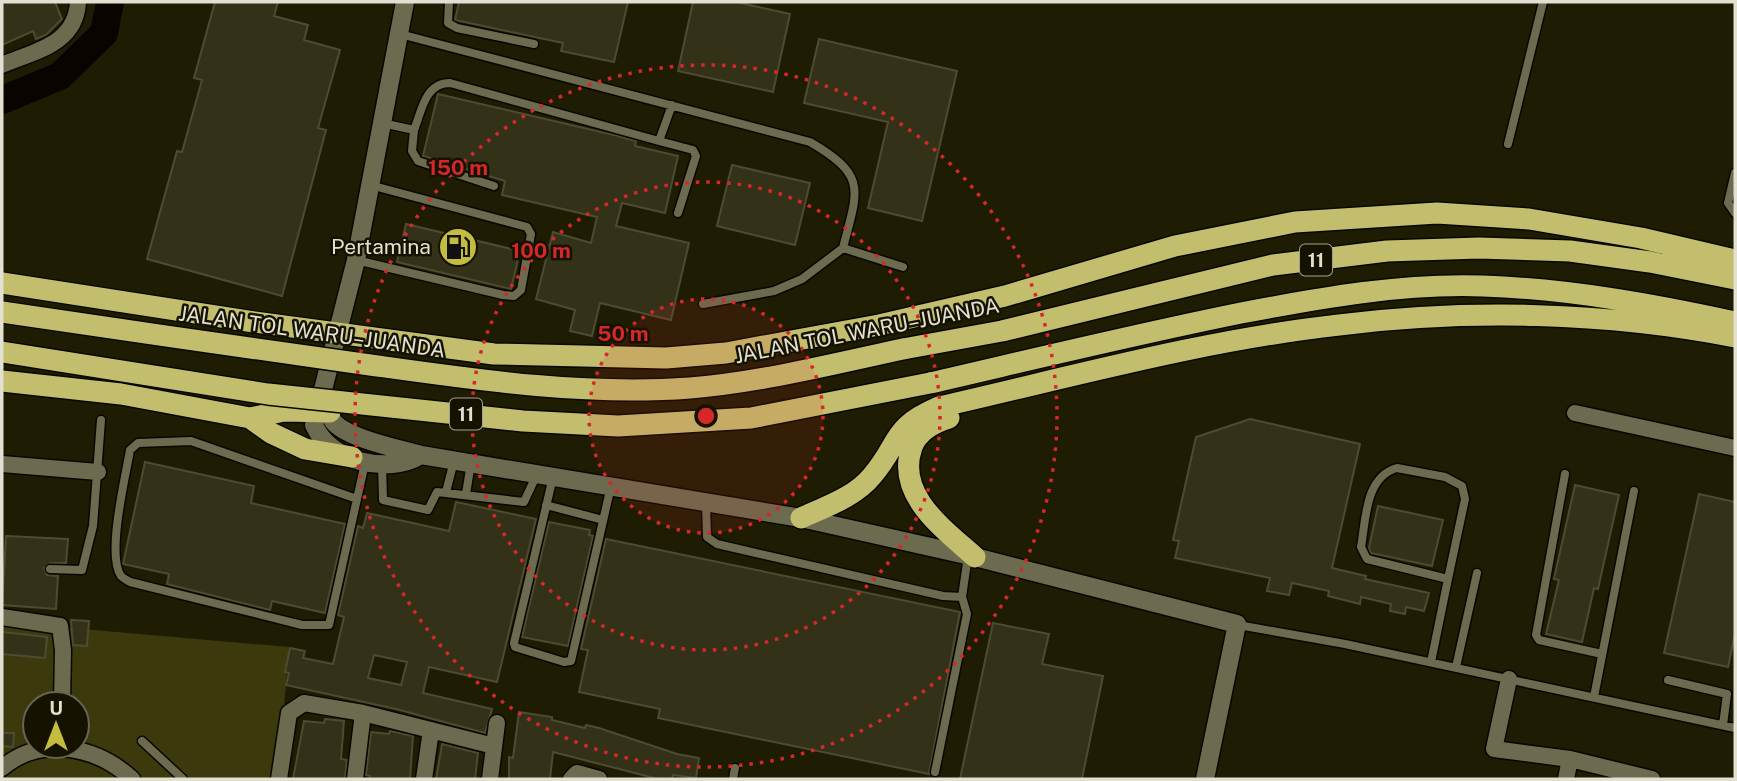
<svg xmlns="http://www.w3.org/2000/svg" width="1737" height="781" font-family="'Public Sans',sans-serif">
	<rect width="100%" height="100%" fill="#1e1d04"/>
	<!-- green -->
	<path fill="#3c3a0c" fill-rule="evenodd" d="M2 622 289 647 278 779H2ZM35 704H77V746H35Z"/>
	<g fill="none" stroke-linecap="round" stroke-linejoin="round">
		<!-- river -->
		<path stroke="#090400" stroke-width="28" d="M2 100 60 76 104 33 110 2"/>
	</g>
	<!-- building -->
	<path fill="#333219" stroke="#4d4c32" stroke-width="2" fill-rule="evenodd" d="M2 2H55L62 19 46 35 36 39 33 31 2 45Z
		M215 2H278L274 16 308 25 304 40 340 50 318 128 326 130 282 296 147 259 177 151 182 152 202 80 194 78Z
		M459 2H628L614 62 561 51 563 43 455 20Z
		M693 2H736L790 14 773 92 678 71Z
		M819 39 957 71 922 221 868 208 888 122 804 103Z
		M438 94 614 135 636 141 635 146 678 156 665 213 622 203 616 226 689 243 671 320 600 303 592 336 570 331 575 310 536 299 553 232 591 243 597 217 502 195 505 181 423 156Z
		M732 165 810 183 795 245 717 226Z
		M406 224 520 251 511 289 397 262Z
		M1250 419 1360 444 1332 568 1366 576 1365 579 1429 593 1424 611 1406 607 1405 614 1390 611 1391 604 1361 597 1360 604 1328 596 1329 591 1292 583 1289 595 1267 591 1270 578 1175 558 1179 541 1173 540 1196 437Z
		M145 462 254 486 251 503 345 524 325 613 272 601 270 610 167 584 169 574 123 564Z
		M1575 485 1619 495 1598 589 1594 588 1582 642 1546 634 1559 580 1554 579Z
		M1699 494 1735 502V634L1728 667 1664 653Z
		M456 502 536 519 497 682 429 667 423 693 492 709 485 733 396 709 286 685 289 673 285 672 290 648 305 651 303 658 333 664 344 617 338 615 358 526 363 528 367 513 449 531ZM374 655 407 662 401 685 368 678Z
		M1378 506 1443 520 1432 566 1371 553 1369 548Z
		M549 522 590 530 589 535 593 536 568 646 522 637Z
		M6 536 68 539 66 563H50L44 568 47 575 58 576 56 609 2 605Z
		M606 539 960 612 929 774 658 718 660 709 579 692 588 650 581 649Z
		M71 620 89 621 87 646 73 645Z
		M993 623 1049 634 1042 664 1103 676 1082 779H960Z
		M2 632 47 637 45 658 2 654Z
		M519 712 552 717V720L585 728 586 725 599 728 677 754 699 758 696 778 673 775 672 779H658L553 752 550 779H509V757L513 758Z
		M325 719 344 721 341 759 347 760 345 779H293L304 721 324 723Z
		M390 731 413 736 410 779H369L370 776 366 775 371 732 389 734Z
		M2 733H14L13 747 2 746Z
		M442 744 478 753 475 779H436Z"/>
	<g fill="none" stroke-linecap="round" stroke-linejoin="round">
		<defs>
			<path id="lane" d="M449 2 448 23 457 28 534 44
				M400 34 810 142C868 176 858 189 843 248L903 267
				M672 105 659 141 693 150 696 156 678 213
				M382 123 414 130C422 110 425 83 450 83L659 141
				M414 130 412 151 418 161 494 186
				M1508 144 1543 2
				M1735 173 1728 203 1735 213
				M356 260 503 295 514 296 521 290 531 234 527 227 370 185
				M703 304 774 291 802 279 843 248
				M382 465 383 500 428 510 437 492 524 502 537 474
				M1397 468 1445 477 1462 486 1465 499 1448 579 1367 559 1361 547C1366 519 1365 477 1397 468Z
				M1565 474 1536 635 1539 640 1602 654
				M553 477 514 643 515 647 564 662 571 661 611 486
				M446 492 454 461
				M466 494 471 463
				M357 499 191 441 138 443 130 450C126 475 106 555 121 576 124 579 127 580 130 582L302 625H329L365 463
				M706 502 707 537 717 544 943 596 962 597 968 556
				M546 505 603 520
				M50 569 82 570 93 526 101 420
				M1238 625 1345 644 1735 728
				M1431 662 1448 579
				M1456 667 1477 573
				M1668 680 1727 694 1723 725
				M1594 697 1634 491
				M142 741 183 779
				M935 772 967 614 962 597
				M733 779 735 768"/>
			<path id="street" d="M2 65C35 51 76 44 78 2
				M1575 413 1735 448
				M2 464 98 472
				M2 617 60 626 63 650 62 704
				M1509 679 1494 749 1570 759
				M2 768C42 734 97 747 132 779
				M279 779 289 713 304 703 363 713 494 746
				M355 779 363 713
				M424 779 431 730
				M490 779 497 723
				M571 779 577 773 599 779
				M1566 779 1570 759 1652 779"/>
			<path id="secondary" d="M405 2 356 260 314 425C330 462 388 475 421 455
				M325 400C330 406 329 414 333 421 345 438 400 449 421 455L801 518 975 557 1237 624 1205 779"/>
			<path id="highway" d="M2 283 254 322 494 354 666 358 726 353 879 325 1005 296 1175 246 1295 222 1437 213 1529 219 1641 238 1735 260
				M903 349 1002 331 1273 265 1387 251 1479 248 1570 251 1650 262 1735 279
				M2 381 121 394 250 418 271 433 305 449 352 457
				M930 383C1034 359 1137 334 1241 313 1320 298 1403 283 1483 286 1569 289 1652 304 1735 322
				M250 418 284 411 330 412
				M949 418C933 423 918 431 912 447 895 495 944 529 975 557
				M801 518C825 507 855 497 872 476 901 442 890 428 939 407 1071 377 1204 340 1339 325 1469 309 1606 312 1735 337"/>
		</defs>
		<!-- lane casing -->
		<use href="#lane" stroke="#080700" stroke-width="11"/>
		<!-- street casing -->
		<use href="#street" stroke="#080700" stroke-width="19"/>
		<!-- secondary casing -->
		<use href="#secondary" stroke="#080700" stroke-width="21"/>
		<!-- highway casing -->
		<use href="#highway" stroke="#080700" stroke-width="24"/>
		<!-- lane -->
		<use href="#lane" stroke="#6c6b50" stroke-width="8"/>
		<!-- street -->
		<use href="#street" stroke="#6c6b50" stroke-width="16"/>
		<!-- secondary -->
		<use href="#secondary" stroke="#6c6b50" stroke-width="18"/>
		<!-- highway -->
		<use href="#highway" stroke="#c3be6d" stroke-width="21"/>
		<defs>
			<path id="highway-bridge" d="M2 312C122 330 243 347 363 364 471 379 581 396 690 388 762 382 833 364 903 349
				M2 352 268 394 523 421 618 426 751 418 930 383"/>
		</defs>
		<!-- highway-bridge casing -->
		<use href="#highway-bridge" stroke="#080700" stroke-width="24" stroke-linecap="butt"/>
		<!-- highway-bridge -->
		<use href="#highway-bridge" stroke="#c3be6d" stroke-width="21"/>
	</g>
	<!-- distance rings -->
	<circle cx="706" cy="416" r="117" fill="#d62828" fill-opacity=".12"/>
	<g fill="none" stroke="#d62828" stroke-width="3.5" stroke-dasharray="3.5 7">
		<circle cx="706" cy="416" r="117"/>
		<circle cx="706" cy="416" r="234"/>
		<circle cx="706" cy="416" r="351"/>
	</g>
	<!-- icons -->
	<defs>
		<symbol id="fuel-disc" viewBox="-11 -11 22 22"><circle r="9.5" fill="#c4bc3e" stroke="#151300"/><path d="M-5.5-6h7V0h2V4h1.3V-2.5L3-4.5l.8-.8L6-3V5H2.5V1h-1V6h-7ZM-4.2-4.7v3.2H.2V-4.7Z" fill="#111"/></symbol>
	</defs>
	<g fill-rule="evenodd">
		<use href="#fuel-disc" x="436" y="225" width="44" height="44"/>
	</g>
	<g text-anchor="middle" stroke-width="5" stroke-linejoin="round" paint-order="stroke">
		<!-- shield labels -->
		<g fill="#151300" stroke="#a4a292" stroke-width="2">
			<rect x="1300" y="244.5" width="32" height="31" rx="5"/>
			<rect x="450" y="398.5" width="32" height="31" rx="5"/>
		</g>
		<g font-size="19" font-weight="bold" fill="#e1e0d1">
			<text x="1316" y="267">11</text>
			<text x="466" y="421">11</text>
		</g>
		<!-- poi labels -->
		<g font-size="21" fill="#e1e0d1" stroke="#151300" text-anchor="end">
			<text x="431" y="254">Pertamina</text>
		</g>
		<!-- street labels -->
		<g font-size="21" fill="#e1e0d1" stroke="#151300">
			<text transform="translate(867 331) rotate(-11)" y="7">JALAN TOL WARU–JUANDA</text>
			<text transform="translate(312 332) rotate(8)" y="7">JALAN TOL WARU–JUANDA</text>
		</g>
	</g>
	<circle cx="706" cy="416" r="10" fill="#d62828" stroke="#151300" stroke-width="3.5"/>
	<g font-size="21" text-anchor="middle" font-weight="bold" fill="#d62828" stroke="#151300" stroke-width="5" stroke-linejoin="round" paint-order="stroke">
		<text x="458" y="175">150 m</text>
		<text x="541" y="258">100 m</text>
		<text x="623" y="341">50 m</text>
	</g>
	<!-- border -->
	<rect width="1737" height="781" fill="none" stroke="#e1e0d1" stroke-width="7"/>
	<!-- north arrow -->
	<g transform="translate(56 725)"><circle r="33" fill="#151300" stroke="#676554" stroke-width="2"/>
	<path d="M0-5L12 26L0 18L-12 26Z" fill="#c4bc3e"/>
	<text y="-10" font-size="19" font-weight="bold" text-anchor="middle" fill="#e1e0d1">U</text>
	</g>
</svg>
